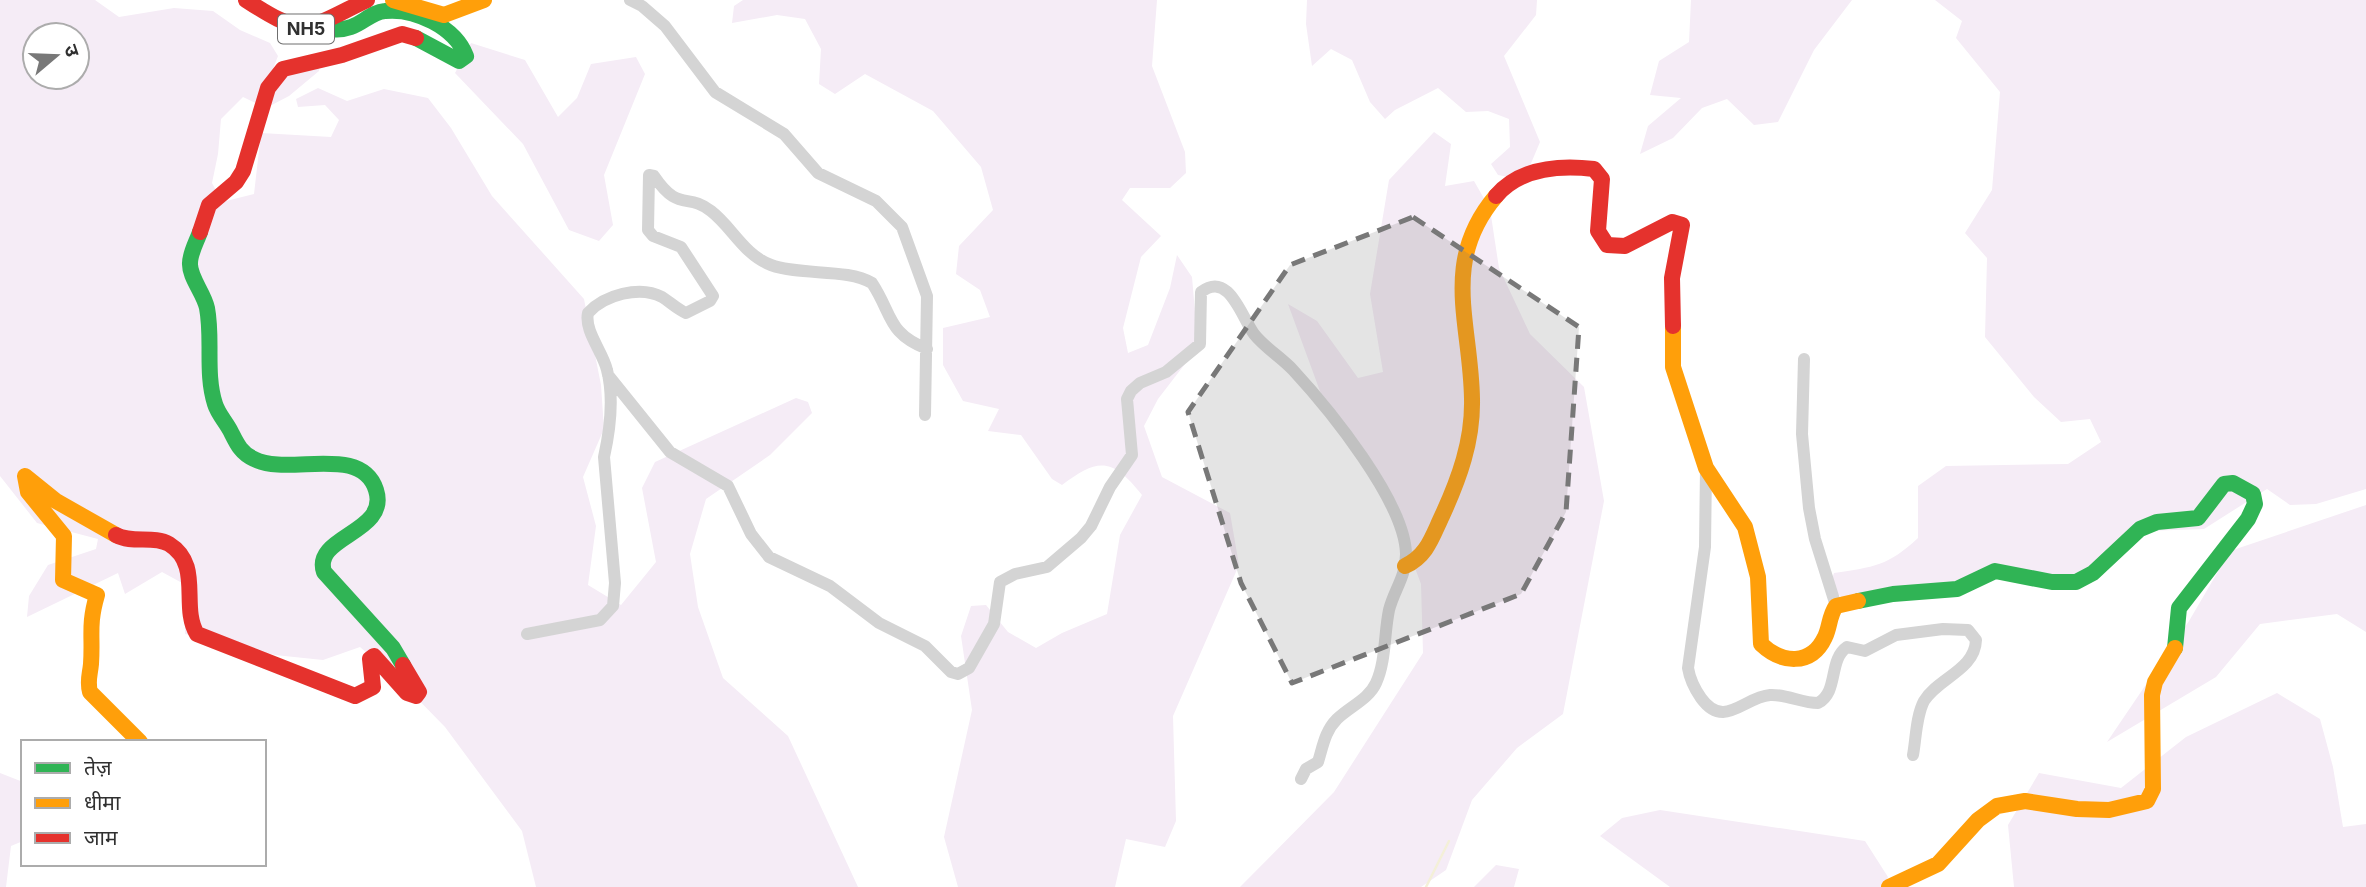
<svg xmlns="http://www.w3.org/2000/svg" width="2366" height="887" font-family="Inter,'Noto Sans Devanagari',sans-serif">
	<rect width="100%" height="100%" fill="#fff"/>
	<!-- green -->
	<path fill="#f5ecf6" fill-rule="evenodd" d="M0 0H95L119 17 174 8 213 11 240 30 270 43 278 56 269 79 320 63 319 71 289 96 266 108 243 97 221 119 218 154 212 183 222 202 254 194 261 133 331 137 339 120 325 105 298 107 296 99 318 88 347 101 384 89 428 98 451 128 492 196 584 299 601 385 604 429 583 477 596 526 588 585 621 605 656 562 642 488 655 462 796 398 808 402 812 413 770 455 706 499 690 554 698 607 723 678 788 736 858 887H536L522 831 445 727 401 682 360 647 323 660 275 655 185 634 184 584 162 572 125 594 118 573 27 617 29 596 48 565 96 549 98 539 37 523 0 476ZM35 35H77V77H35Z
		M743 0H1157L1152 66 1185 152 1186 173 1170 188H1130L1122 200 1161 236 1141 257 1123 328 1128 353 1148 345 1170 288 1177 255 1192 277 1198 347 1158 399 1144 426 1162 477 1230 513 1239 565 1173 716 1176 821 1165 847 1126 839 1115 887H958L944 837 972 710 961 636 971 606 986 605 1008 632 1036 648 1062 633 1107 614 1120 535 1142 495C1112 457 1098 458 1062 485L1052 479 1021 435 988 431 999 409 963 401 943 365V328L990 317 980 290 956 274 959 246 993 210 981 167 933 111 865 74 835 94 819 84 821 49 805 19 777 15 732 23 734 6Z
		M1307 0H1537L1536 15 1504 56 1540 142 1524 180 1498 175 1491 164 1510 147 1509 119 1488 111 1466 112 1438 88 1395 110 1385 119 1370 102 1352 60 1331 49 1312 66 1306 24Z
		M1691 0H1852L1814 50 1778 122 1754 125 1727 99 1702 108 1673 138 1640 154 1648 126 1681 98 1650 95 1659 61 1689 42Z
		M1935 0H2366V489L2316 504 2290 505 2267 489 2204 529 2145 531 2073 580 1987 578 1850 604 1829 587 1834 573C1874 567 1888 566 1918 538V486L1946 466 2068 464 2101 442 2090 419 2061 422 2034 397 1985 337 1987 258 1965 233 1992 190 2000 92 1956 38 1962 21Z
		M471 43 525 60 558 117 577 98 591 64 636 57 645 74 604 175 613 225 599 241 569 230 523 144 455 73Z
		M1434 132 1451 144 1445 186 1474 181 1490 209 1499 268 1530 334 1584 387 1604 501 1563 714 1517 748 1472 800 1446 870 1421 887H1240L1334 792 1423 653 1421 584 1394 512 1328 413 1288 304 1317 321 1358 378 1383 372 1370 294 1389 180Z
		M2366 505V632L2337 614 2260 624 2216 677 2107 742 2189 621 2230 551Z
		M2277 693 2320 719 2333 767 2343 827 2366 824V887H2014L2008 825 2039 773 2121 788 2186 737Z
		M0 773 23 782V841L11 846 6 887H0Z
		M1660 810 1865 841 1888 877 1884 887H1670L1600 836 1622 818Z
		M1496 865 1519 869 1514 887H1474Z"/>
	<g fill="none" stroke-linecap="round" stroke-linejoin="round">
		<!-- stream -->
		<path stroke="#f4f0d8" stroke-width="2.5" d="M1426 887 1449 841"/>
		<!-- street -->
		<path stroke="#d4d4d4" stroke-width="12" d="M630 0 642 6 665 26 715 92 784 134 818 173 876 201 902 227 927 296 925 415
			M1804 359 1802 434 1809 508 1815 539 1836 606
			M608 375 670 452 728 486 751 534 769 557 830 586 879 623 925 646 951 672 958 674 969 668 994 624 1000 582 1015 574 1047 567 1081 538 1091 526 1110 487 1132 455 1127 399 1131 391 1140 383 1166 372 1200 344 1201 292C1229 271 1241 316 1254 334 1265 348 1281 357 1293 370 1329 409 1405 502 1406 554 1406 577 1394 590 1389 610 1384 634 1386 661 1376 683 1369 699 1349 707 1337 719 1325 731 1323 746 1318 762L1306 769 1301 779
			M1706 468 1705 547 1688 668C1690 680 1694 688 1701 698 1724 730 1744 697 1770 695 1786 694 1802 703 1818 703 1839 692 1828 660 1847 647L1865 651 1896 635 1943 629 1968 630 1976 640C1975 670 1938 678 1924 701 1916 716 1916 739 1913 755
			M527 634 600 620 613 606 615 583 604 457C610 430 614 397 607 370 603 352 584 331 588 313 604 295 640 285 662 297 670 302 677 309 686 313L710 301 713 296 681 247 653 236 648 230 649 175 654 176C679 213 687 192 711 211 732 227 744 255 771 265 801 276 847 268 872 283 893 315 887 333 927 349"/>
		<!-- fast -->
		<path stroke="#30b455" stroke-width="16" d="M318 28C329 29 340 31 351 27 363 23 372 12 385 11 415 8 455 27 466 56L459 61 416 38
			M200 232C197 241 190 253 190 263 189 277 204 293 207 308 213 339 205 373 215 404 218 414 226 422 231 432 237 444 241 453 254 459 288 477 361 443 376 490 390 533 312 536 324 572L393 648 403 665
			M1858 601 1893 594 1957 589 1995 571 2052 582H2076L2093 573 2140 529 2157 522 2198 518 2224 484 2233 483 2253 494 2255 504 2248 519 2179 608 2175 648"/>
		<!-- slow -->
		<path stroke="#ff9f0a" stroke-width="16" d="M393 0 444 15 484 0
			M1673 326V367L1706 468 1745 527 1758 577 1761 644C1781 663 1811 667 1825 637 1830 627 1829 616 1836 606L1858 601
			M116 535 56 501 25 476 28 492 64 536 63 580 97 595C88 626 93 635 91 664 90 675 87 681 90 692L140 742
			M1405 566C1427 556 1432 537 1442 516 1459 479 1473 441 1472 399 1471 323 1440 262 1496 196
			M1889 887 1938 864 1978 820 1997 806 2025 801 2077 809 2109 810 2147 801 2153 789 2152 695 2155 682 2175 648"/>
		<!-- jam -->
		<path stroke="#e5322d" stroke-width="16" d="M246 0C307 40 306 29 367 0
			M1496 196C1520 168 1560 165 1594 169L1602 179 1598 231 1607 245 1625 246 1672 222 1682 225 1672 278 1673 326
			M200 232 209 205 236 182 243 171 268 88 283 69 342 55 402 34 416 38
			M116 535C132 544 154 535 169 544 203 565 180 606 197 634L355 696 373 687 370 659 374 656 407 693 416 696 419 692 403 665"/>
	</g>
	<!-- marked area -->
	<path fill="#787878" fill-opacity="0.2" stroke="#787878" stroke-width="5" stroke-dasharray="14 9" stroke-linejoin="round" d="M1413 217 1579 327 1566 512 1521 594 1292 683 1241 583 1188 412 1290 265Z"/>
	<g text-anchor="middle" stroke-width="7" stroke-linejoin="round" paint-order="stroke">
		<!-- shield labels -->
		<rect fill="#fff" stroke="#6e6e6e" stroke-width="2" x="278" y="14.5" width="56" height="29" rx="5"/>
		<g font-size="18" font-weight="bold" fill="#303030">
			<text x="306" y="35">NH5</text>
		</g>
	</g>
	<!-- legend -->
	<rect x="21" y="740" width="245" height="126" fill="#ffffff" stroke="#acacac" stroke-width="2"/>
	<rect x="35" y="763" width="35" height="10" fill="#30b455" stroke="#acacac" stroke-width="2"/>
	<text x="84" y="775" font-size="21" fill="#303030">तेज़</text>
	<rect x="35" y="798" width="35" height="10" fill="#ff9f0a" stroke="#acacac" stroke-width="2"/>
	<text x="84" y="810" font-size="21" fill="#303030">धीमा</text>
	<rect x="35" y="833" width="35" height="10" fill="#e5322d" stroke="#acacac" stroke-width="2"/>
	<text x="84" y="845" font-size="21" fill="#303030">जाम</text>
	<!-- north arrow -->
	<g transform="translate(56 56) rotate(71)"><circle r="33" fill="#ffffff" stroke="#acacac" stroke-width="2"/>
	<path d="M0-5L12 26L0 18L-12 26Z" fill="#787878"/>
	<text y="-10" font-size="19" font-weight="bold" text-anchor="middle" fill="#303030">उ</text>
	</g>
</svg>
